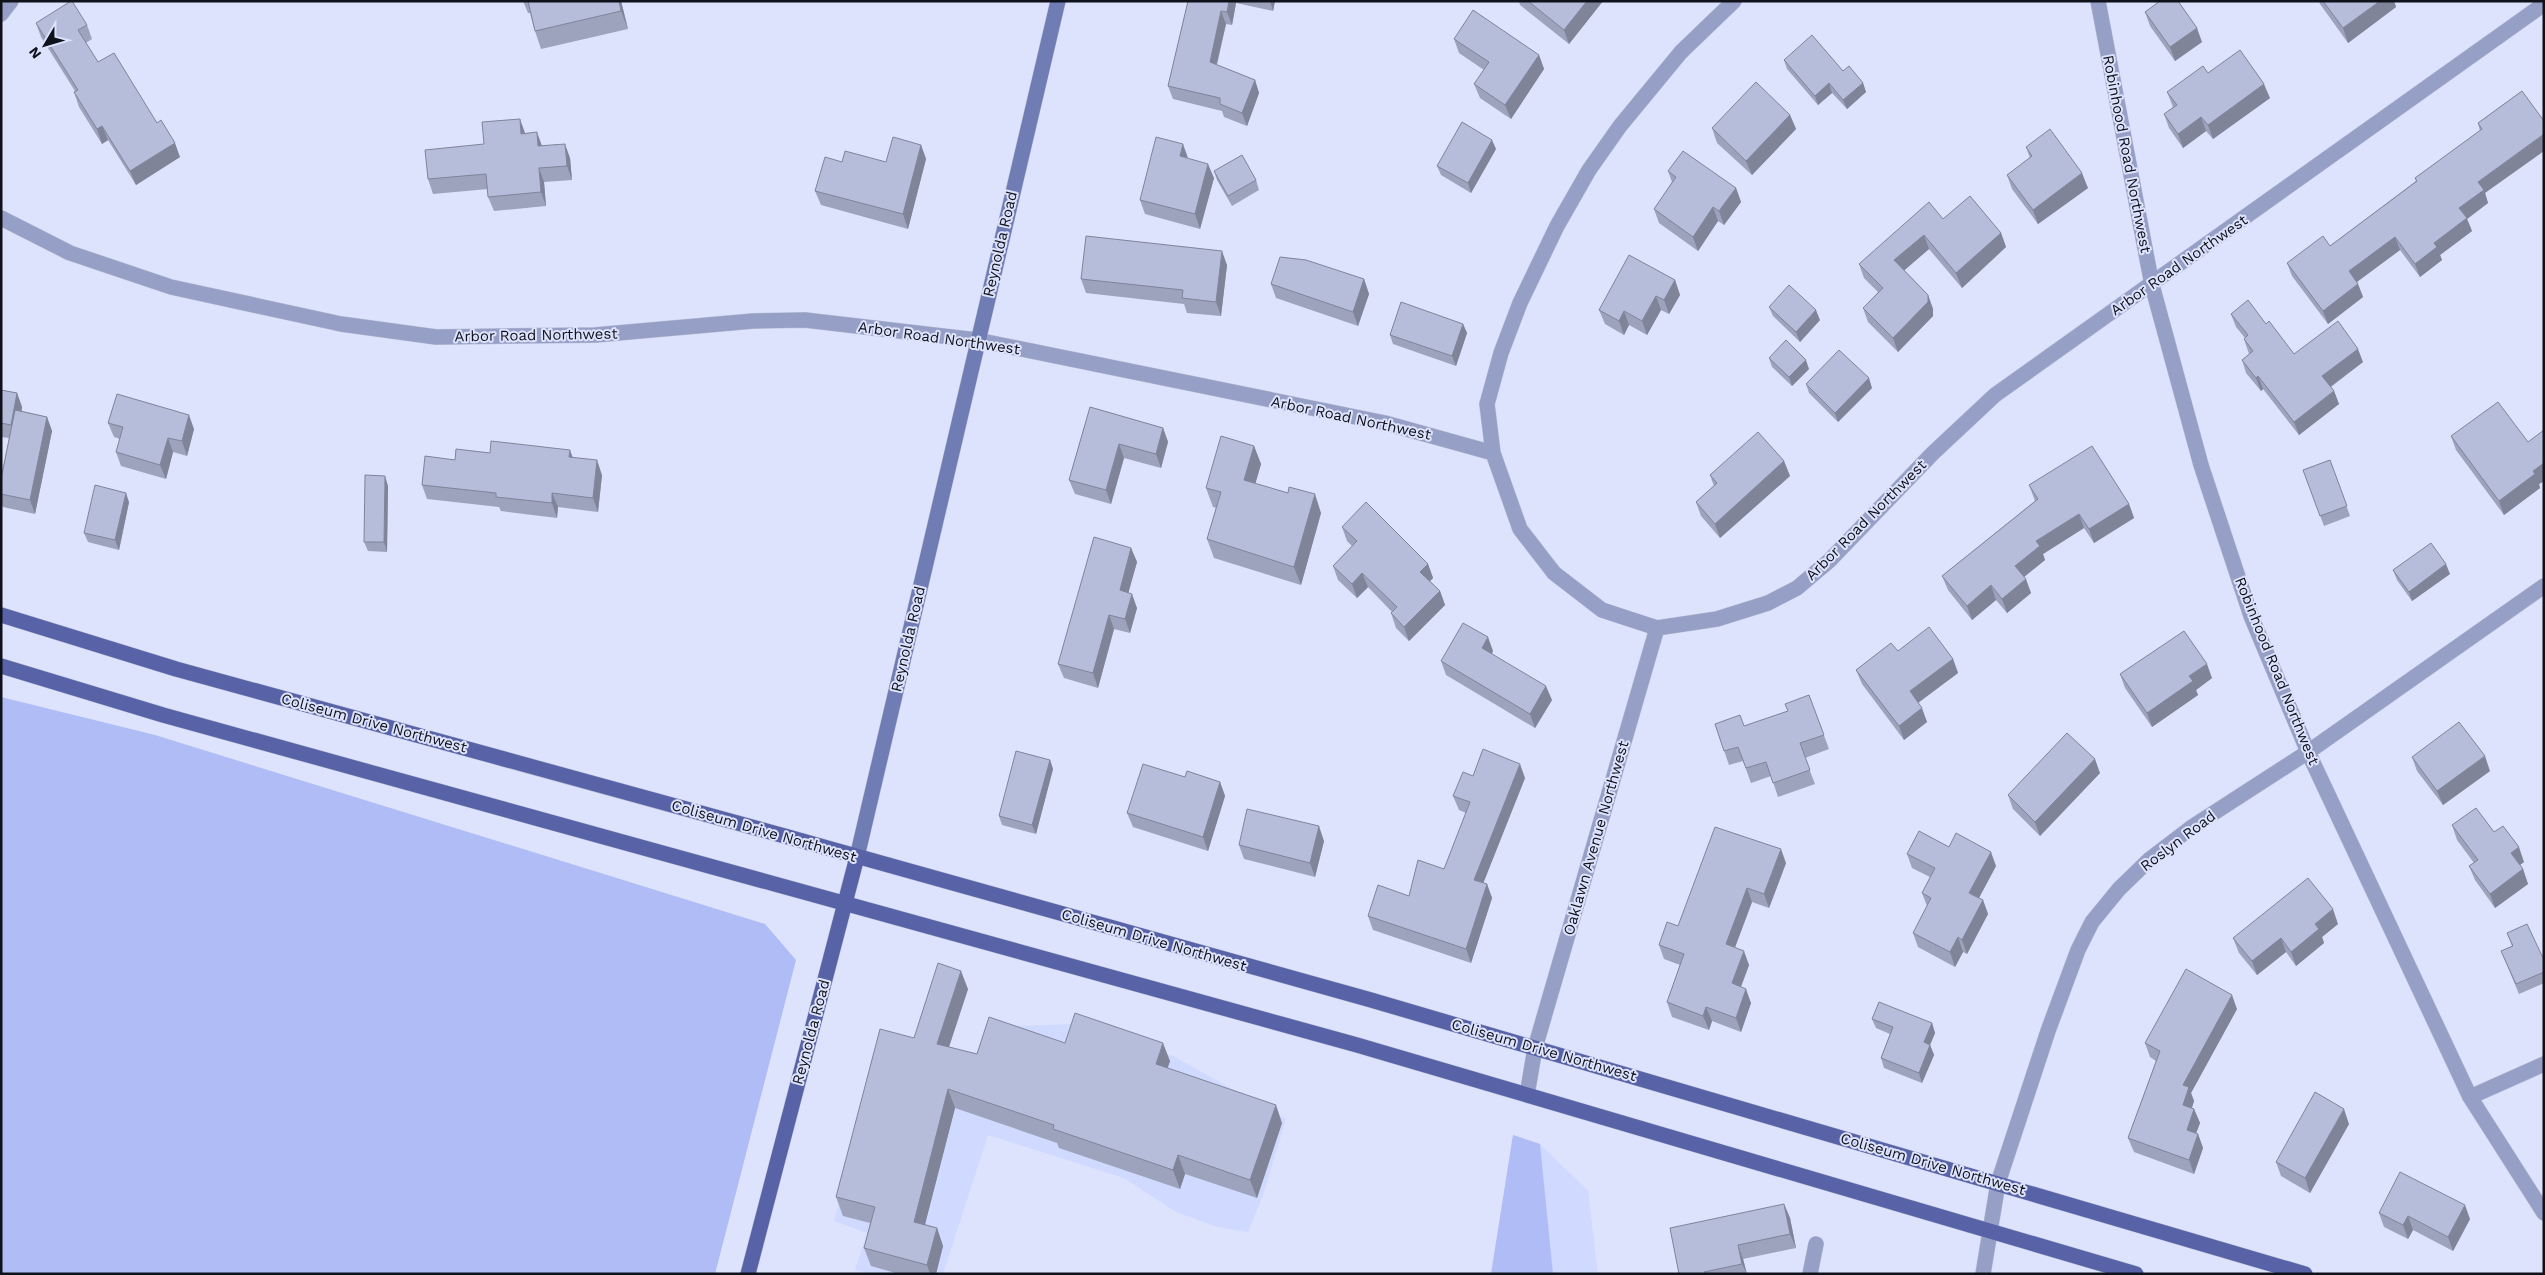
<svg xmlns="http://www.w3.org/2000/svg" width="2545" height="1275" font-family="'Work Sans',sans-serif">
	<rect width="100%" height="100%" fill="#dde3fc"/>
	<!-- built -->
	<path fill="#d0d9ff" d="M1079 1024 1173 1056 1286 1119 1263 1195 1248 1232 1217 1227 1176 1212 1124 1178 988 1135 943 1274H873L855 1270 867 1233 834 1221 886 1037 983 1065 988 1027Z
		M1513 1135 1540 1144 1588 1191 1598 1274H1491Z"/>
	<!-- green -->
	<path fill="#afbcf6" d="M1 697 155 735 765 924 796 960 715 1274H1Z
		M1513 1135 1540 1144 1553 1274H1491Z"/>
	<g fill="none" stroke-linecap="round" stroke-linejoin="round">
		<defs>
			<path id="minor" d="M1734 1 1681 52 1620 126 1589 170 1557 226 1520 303 1501 353 1487 404 1493 453 1520 529 1554 573 1602 610 1657 628 1717 619 1768 603 1797 588 1829 561 1933 453 1995 395 2544 4
				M1 14 11 1
				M977 340 1385 423 1493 453
				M1527 1095 1535 1048 1657 628
				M2470 1097 2544 1064
				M1810 1274 1816 1244
				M1983 1274 1998 1183 2048 1031 2078 950 2092 922 2119 889 2150 859 2192 827 2308 752 2544 586"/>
			<path id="tertiary" d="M2098 1 2152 285 2201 465 2251 616 2308 752 2470 1097 2544 1213
				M1 218 70 253 171 287 341 324 436 337 595 335 753 321 805 320 977 340"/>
			<path id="secondary" d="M857 857 1058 1"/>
			<path id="primary" d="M1 615 176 669 781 835 1371 1000 2305 1274
				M1 666 163 715 1357 1045 2136 1274
				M748 1274 857 857"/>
		</defs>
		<!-- minor casing -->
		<use href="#minor" stroke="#bcc1d8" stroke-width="16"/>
		<!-- tertiary casing -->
		<use href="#tertiary" stroke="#bcc1d8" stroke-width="16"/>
		<!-- secondary casing -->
		<use href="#secondary" stroke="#bcc1d8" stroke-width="16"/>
		<!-- primary casing -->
		<use href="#primary" stroke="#bcc1d8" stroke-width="16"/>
		<!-- minor -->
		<use href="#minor" stroke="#969fc5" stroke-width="15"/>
		<!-- tertiary -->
		<use href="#tertiary" stroke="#969fc5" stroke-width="15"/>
		<!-- secondary -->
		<use href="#secondary" stroke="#707cb4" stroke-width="15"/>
		<!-- primary -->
		<use href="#primary" stroke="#5763a6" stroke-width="15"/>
	</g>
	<!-- wall -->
	<path fill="#9da3bc" d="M523 1H621L628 29 541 49 535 31 530 13H528Z
		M1188 1H1275L1273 11 1236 3 1232 25 1226 24 1217 65 1255 80 1259 93 1247 126 1224 117 1222 111 1173 99 1168 86Z
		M1519 1H1603L1569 44 1520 5Z
		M2319 1H2394L2396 7 2348 43 2320 4Z
		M2145 12 2202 42 2175 61 2150 26Z
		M36 23 87 25 92 39 86 43 98 62 157 123 180 157 136 185 108 140 102 144 79 107 74 92 75 91 41 37Z
		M1454 39 1539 55 1544 69 1511 119 1480 98 1474 84 1484 70 1459 53Z
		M1784 60 1843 71 1863 83 1866 92 1847 109 1832 93 1818 105 1787 69Z
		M2208 73 2270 98 2213 139 2206 131 2183 148 2169 128 2164 114 2173 107 2167 92Z
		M2522 91 2485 193 2488 203 2467 219 2472 231 2440 255 2442 260 2420 277 2400 250 2357 282 2363 297 2328 324 2292 276 2287 263 2330 246 2416 181 2415 178 2480 131 2478 123Z
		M1790 115 1796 129 1752 175 1717 143 1712 128Z
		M525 133 542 146 570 158 572 180 544 182 546 206 494 211 488 197V189L433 194 428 179 484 144Z
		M921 145 926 159 908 229 821 205 815 191 842 162H886Z
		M2026 147 2088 188 2038 224 2012 189 2007 175 2030 158Z
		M1496 149 1471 193 1441 175 1437 166Z
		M1188 158 1214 178 1200 229 1145 214 1140 200Z
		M1214 171 1256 180 1259 190 1232 206 1217 180Z
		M1668 171 1736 188 1741 202 1724 225 1718 221 1698 251 1659 223 1654 209 1672 182Z
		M1943 219 2001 233 2006 247 1962 288 1929 249 1904 270 1928 295 1933 309V316L1898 352 1868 322 1863 308 1878 292 1864 278 1859 264Z
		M1227 265 1221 316 1187 313 1184 304 1086 293 1081 279Z
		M1364 279 1369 294 1358 326 1276 298 1271 284Z
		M1675 280 1680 295 1669 314 1661 310 1647 335 1629 325 1624 335 1605 324 1599 310Z
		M1769 307 1820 320 1800 342 1773 316Z
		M2231 314 2266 324 2294 354 2363 362 2331 387 2334 391 2339 404 2299 435 2263 389 2261 391 2246 373 2242 360 2249 354 2244 339 2245 338 2236 327Z
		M1463 324 1467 333 1456 366 1393 344 1390 335Z
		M1769 358 1809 369 1792 386 1772 367Z
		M1806 384 1872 388 1838 422 1809 393Z
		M1 390 17 393 22 407V411L47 417 52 431 35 514 3 507 1 501V479L9 438 1 437Z
		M1090 407 1163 428 1168 442 1161 468 1124 458 1111 504 1075 494 1069 480Z
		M108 423 194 429 187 456 173 452 166 479 121 466 116 452 120 439 114 437Z
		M2544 430V481L2539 484 2540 488 2504 515 2456 450 2451 436 2528 442Z
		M1254 446 1261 464 1255 484 1321 513 1301 585 1214 558 1207 539 1216 508 1213 507 1206 488Z
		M490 453 573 458 602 475 598 512 558 507 557 518 501 511 499 507 427 499 422 485 455 460Z
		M2330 460 2350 516 2324 526 2303 470Z
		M1784 461 1790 476 1720 538 1701 516 1696 502 1714 486 1710 475Z
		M2029 485 2129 504 2134 518 2094 543 2084 528 2043 554 2045 560 2024 577 2031 593 2007 613 1996 600 1972 620 1948 590 1942 576 2035 501Z
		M388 486 387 552 368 551 364 542Z
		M129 502 119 550 88 542 84 533Z
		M1342 527 1428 564 1433 578 1430 581 1440 591 1445 605 1409 641 1396 628 1391 613 1392 612 1368 587 1357 598 1338 580 1333 566 1352 546 1347 541Z
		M1131 548 1137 562 1128 593 1137 608 1130 633 1114 629 1098 688 1064 678 1058 664Z
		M2393 570 2450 574 2412 601 2397 580Z
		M1493 651 1492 654 1552 700 1535 728 1446 675 1441 661Z
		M1898 651 1953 659 1958 673 1918 703 1927 722 1904 740 1862 684 1856 670Z
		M2120 674 2212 678 2196 690 2198 695 2152 727 2125 688Z
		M1809 695 1829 749 1805 758 1815 784 1778 797 1771 776 1751 783 1743 761 1729 765 1715 724 1744 726 1788 711Z
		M2412 757 2490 771 2443 805 2417 771Z
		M1050 760 1053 769 1036 834 1002 825 999 816Z
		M2100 773 2040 836 2013 809 2008 795Z
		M1473 776 1525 778 1483 883 1487 884 1492 898 1471 963 1373 930 1368 916 1409 896 1444 869 1466 813 1459 810 1453 796Z
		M1185 777 1220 782 1225 796 1208 851 1133 827 1127 813Z
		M2452 825 2494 832 2524 862 2519 865 2523 869 2528 884 2495 908 2475 880 2469 866 2474 863 2457 840Z
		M1324 841 1315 877 1244 859 1239 845Z
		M1949 847 1996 866 1979 898 1983 900 1988 914 1967 954 1963 952 1955 967 1918 947 1913 933 1927 906 1922 893 1930 877 1912 868 1907 854Z
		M1786 863 1769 908 1752 902 1735 947 1749 965 1741 987 1751 1003 1741 1032 1712 1021 1709 1030 1672 1017 1667 1002 1680 965 1664 959 1659 945 1678 926Z
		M2338 924 2322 937 2324 943 2296 966 2286 952 2257 975 2239 953 2233 938Z
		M2507 933 2544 960V983L2519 994 2501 951 2512 946Z
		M968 989 949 1047 977 1054 1065 1043 1170 1061 1167 1068 1282 1123 1257 1198 1185 1174 1180 1189 1059 1148 1057 1143 955 1108 925 1224 937 1228 943 1246 936 1274H899L871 1266 864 1248 870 1223 843 1216 836 1197 914 1038Z
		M2237 1009 2191 1093 2194 1101 2192 1108 2194 1109 2200 1123 2196 1133 2198 1134 2203 1148 2194 1174 2134 1152 2128 1138 2156 1061 2150 1057 2145 1043Z
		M1872 1019 1932 1023 1935 1033 1930 1045 1934 1055 1922 1083 1884 1068 1881 1058 1890 1034 1876 1028Z
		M2349 1124 2310 1193 2281 1176 2276 1162Z
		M1784 1204 1790 1218 1796 1248 1743 1259 1747 1274H1679Z
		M2379 1213 2470 1219 2453 1251 2413 1230 2408 1239 2384 1227Z"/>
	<!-- shaded-wall -->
	<path fill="#7f8499" d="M619 1H621L628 29 621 11Z
		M1229 1H1236V3L1232 25 1227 12Z
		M1270 1H1275L1273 11Z
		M1587 1H1603L1569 44 1564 30Z
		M2380 1H2394L2396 7 2348 43 2343 28Z
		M1221 11 1226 24 1214 75 1210 62Z
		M2197 28 2202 42 2175 61 2170 47Z
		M1539 55 1544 69 1511 119 1505 105Z
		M1255 80 1259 93 1247 126 1242 113Z
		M1829 83 1832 93 1818 105 1815 96Z
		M1863 83 1866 92 1847 109 1843 100Z
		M2264 84 2270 98 2213 139 2208 125Z
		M1790 115 1796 129 1752 175 1746 161Z
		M2201 117 2206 131 2183 148 2178 134Z
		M520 119 525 133 521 134Z
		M102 126 108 140 102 144 97 129Z
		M537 132 542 146H538Z
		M2544 134V151L2485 193 2488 203 2467 219 2472 231 2440 255 2442 260 2420 277 2415 264 2434 243 2478 182Z
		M1492 140 1496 149 1471 193 1468 183Z
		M175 143 180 157 136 185 130 171Z
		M565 144 570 158 572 180 567 166Z
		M1183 144 1188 158 1180 156Z
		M921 145 926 159 908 229 903 214Z
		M1208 164 1214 178 1200 229 1195 214Z
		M539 168 544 182 546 206 541 192Z
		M2082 173 2088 188 2038 224 2033 210Z
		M1736 188 1741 202 1724 225 1719 211Z
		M1713 207 1718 221 1698 251 1693 237Z
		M2001 233 2006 247 1962 288 1956 273Z
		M1924 235 1929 249 1899 275 1894 260Z
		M2395 237 2400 250 2354 284 2349 271Z
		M1222 251 1227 265 1221 316 1216 302Z
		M1364 279 1369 294 1358 326 1353 312Z
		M1675 280 1680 295 1669 314 1664 300Z
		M2358 284 2363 297 2328 324 2323 311Z
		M1928 295 1933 309V316L1898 352 1893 338Z
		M1656 296 1661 310 1647 335 1642 321Z
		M1816 310 1820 320 1800 342 1796 332Z
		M1624 311 1629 325 1624 335 1619 321Z
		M1463 324 1467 333 1456 366 1452 356Z
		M2358 349 2363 362 2327 389 2322 376Z
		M1806 360 1809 369 1792 386 1789 377Z
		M2258 376 2263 389 2261 391 2256 378Z
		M1869 378 1872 388 1838 422 1835 413Z
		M2334 391 2339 404 2299 435 2294 422Z
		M17 393 22 407 16 440 11 425Z
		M189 415 194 429 187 456 182 441Z
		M47 417 52 431 35 514 30 500Z
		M1163 428 1168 442 1161 468 1156 454Z
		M168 438 173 452 166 479 160 465Z
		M1119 444 1124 458 1111 504 1106 490Z
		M1254 446 1261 464 1251 499 1244 480Z
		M570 450 575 464 569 457Z
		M597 460 602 475 598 512 593 498Z
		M1784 461 1790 476 1720 538 1715 524Z
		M2544 463V481L2539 484 2540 488 2504 515 2499 501 2533 471Z
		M385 476 388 486 387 552 384 542Z
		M126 493 129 502 119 550 115 540Z
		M552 493 558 507 557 518 552 503Z
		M1315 494 1321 513 1301 585 1294 567Z
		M2129 504 2134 518 2094 543 2089 529Z
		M2079 514 2084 528 2043 554 2045 560 2020 580 2015 566 2036 541Z
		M1131 548 1137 562 1125 605 1120 590Z
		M1428 564 1433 578 1425 586 1420 572Z
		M2446 564 2450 574 2412 601 2409 592Z
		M1362 573 1368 587 1357 598 1352 584Z
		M2026 579 2031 593 2007 613 2002 599Z
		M1991 585 1996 600 1972 620 1967 606Z
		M1440 591 1445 605 1409 641 1404 627Z
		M1132 594 1137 608 1130 633 1125 619Z
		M1109 615 1114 629 1098 688 1093 673Z
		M1488 637 1493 651 1487 662 1482 648Z
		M1953 659 1958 673 1915 705 1910 691Z
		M2207 664 2212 678 2196 690 2198 695 2152 727 2147 713 2189 676Z
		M1546 686 1552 700 1535 728 1530 714Z
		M1922 708 1927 722 1904 740 1899 726Z
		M2485 756 2490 771 2443 805 2437 791Z
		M2095 759 2100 773 2040 836 2035 822Z
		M1050 760 1053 769 1036 834 1032 825Z
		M1520 764 1525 778 1479 894 1474 880Z
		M1220 782 1225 796 1208 851 1203 837Z
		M1319 826 1324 841 1315 877 1310 863Z
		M2519 847 2524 862 2516 868 2511 853Z
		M1781 849 1786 863 1769 908 1764 894Z
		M1991 852 1996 866 1974 907 1969 893Z
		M2523 869 2528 884 2495 908 2490 894Z
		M1487 884 1492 898 1471 963 1466 949Z
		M1747 888 1752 902 1731 958 1726 944Z
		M1983 900 1988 914 1967 954 1962 940Z
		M2333 909 2338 924 2322 937 2324 943 2296 966 2291 952 2315 924Z
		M1958 937 1963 952 1955 967 1950 952Z
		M2281 938 2286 952 2257 975 2252 961Z
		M1744 951 1749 965 1737 997 1732 983Z
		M961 971 968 989 944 1062 937 1044Z
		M1746 989 1751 1003 1741 1032 1736 1018Z
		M2232 995 2237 1009 2191 1093 2194 1101 2188 1119 2183 1105V1085Z
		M1706 1007 1712 1021 1709 1030 1703 1016Z
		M1932 1023 1935 1033 1927 1052 1924 1042Z
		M1163 1043 1170 1061 1163 1082 1156 1064Z
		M1930 1045 1934 1055 1922 1083 1919 1073Z
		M948 1089 955 1108 921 1240 914 1222Z
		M1276 1105 1282 1123 1257 1198 1250 1180Z
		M2194 1109 2200 1123 2192 1144 2187 1130Z
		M2344 1109 2349 1124 2310 1193 2305 1178Z
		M2198 1134 2203 1148 2194 1174 2189 1160Z
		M1178 1155 1185 1174 1180 1189 1173 1170Z
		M1784 1204 1790 1218 1796 1248 1790 1234Z
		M2465 1205 2470 1219 2453 1251 2448 1237Z
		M2408 1216 2413 1230 2408 1239 2403 1225Z
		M937 1228 943 1246 936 1274H930L927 1265Z
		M1738 1245 1743 1259 1747 1274 1742 1264Z"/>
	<!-- building -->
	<path fill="#b6bddb" stroke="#7f8499" d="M71 1H72L87 25 78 30 98 62 114 53 157 123 161 120 175 143 130 171 102 126 97 129 74 92 78 90 36 23Z
		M528 1H619L621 11 535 31Z
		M1188 1H1229L1227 12 1221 11 1210 62 1255 80 1242 113 1220 104V98L1168 86Z
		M1528 1H1587L1564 30Z
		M2160 1H2178L2197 28 2170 47 2145 12Z
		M2323 1H2380L2343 28Z
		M1473 10 1539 55 1505 105 1474 84 1489 62 1454 39Z
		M1812 35 1843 71 1849 66 1863 83 1843 100 1829 83 1815 96 1784 60Z
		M2240 50 2264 84 2208 125 2201 117 2178 134 2164 114 2177 105 2167 92 2203 66 2208 73Z
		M1756 82 1790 115 1746 161 1712 128Z
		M2522 91 2544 121V134L2478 182 2484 190 2459 208 2467 218 2434 243 2437 247 2415 264 2395 237 2349 271 2358 284 2323 311 2287 263 2323 236 2330 246 2417 181 2415 178 2482 129 2478 123Z
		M520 119 521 134 537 132 538 146 565 144 567 166 539 168 541 192 488 197 486 174 428 179 425 150 484 144 482 122Z
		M1462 122 1492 140 1468 183 1437 166Z
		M2050 129 2082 173 2033 210 2007 175 2032 156 2026 147Z
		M893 137 921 145 903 214 815 191 825 157 842 162 845 151 886 162Z
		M1156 137 1183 144 1180 156 1208 164 1195 214 1140 200Z
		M1683 151 1736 188 1719 211 1713 207 1693 237 1654 209 1676 177 1668 171Z
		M1242 155 1256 180 1228 196 1214 171Z
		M1970 196 2001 233 1956 273 1924 235 1894 260 1928 295V302L1893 338 1863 308 1883 288 1859 264 1929 202 1943 219Z
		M1086 236 1222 251 1216 302 1182 298 1183 290 1081 279Z
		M1629 255 1675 280 1664 300 1656 296 1642 321 1624 311 1619 321 1599 310Z
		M1280 257 1306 260 1364 279 1353 312 1271 284Z
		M1789 285 1816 310 1796 332 1769 307Z
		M2248 300 2266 324 2269 321 2294 354 2338 321 2358 349 2322 376 2334 391 2294 422 2258 376 2256 378 2242 360 2253 351 2244 339 2248 335 2231 314Z
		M1401 302 1463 324 1452 356 1390 335Z
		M1786 340 1806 360 1789 377 1769 358Z
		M1839 350 1869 378 1835 413 1806 384Z
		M1 390 17 393 11 425 1 423Z
		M117 394 189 415 182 441 168 438 160 465 116 452 123 427 108 423Z
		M2498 402 2528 442 2544 430V463L2533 471 2535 474 2499 501 2451 436Z
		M1090 407 1163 428 1156 454 1119 444 1106 490 1069 480Z
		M15 410 47 417 30 500 1 494V479Z
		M1758 432 1784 461 1715 524 1696 502 1717 483 1710 475Z
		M1221 436 1254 446 1244 480 1288 493 1289 487 1315 494 1294 567 1207 539 1221 492 1206 488Z
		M491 441 570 450 569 457 597 460 593 498 552 493V503L496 497V493L422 485 425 456 455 460 456 449 490 453Z
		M2092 446 2129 504 2089 529 2079 514 2036 541 2040 546 2015 566 2026 579 2002 599 1991 585 1967 606 1942 576 2038 499 2029 485Z
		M2330 460 2347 506 2320 516 2303 470Z
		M365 475 385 476 384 542H364Z
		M95 485 126 493 115 540 84 533Z
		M1366 502 1428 564 1420 572 1440 591 1404 627 1391 613 1397 607 1362 573 1352 584 1333 566 1357 541 1342 527Z
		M1094 537 1131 548 1120 590 1132 594 1125 619 1109 615 1093 673 1058 664Z
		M2431 543 2446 564 2409 592 2393 570Z
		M1463 623 1488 637 1482 648 1546 686 1530 714 1441 661Z
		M1929 627 1953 659 1910 691 1922 708 1899 726 1856 670 1891 643 1898 651Z
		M2184 631 2207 664 2189 676 2193 681 2147 713 2120 674Z
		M1809 695 1824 735 1800 743 1810 770 1773 783 1766 762 1746 768 1738 747 1724 751 1715 724 1740 715 1744 726 1788 711 1785 704Z
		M2459 722 2485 756 2437 791 2412 757Z
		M2067 733 2095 759 2035 822 2008 795Z
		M1483 749 1520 764 1474 880 1487 884 1466 949 1368 916 1378 885 1409 896 1418 860 1444 869 1470 802 1453 796 1463 772 1473 776Z
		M1016 751 1050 760 1032 825 999 816Z
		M1143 764 1185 777 1187 771 1220 782 1203 837 1127 813Z
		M2476 808 2494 832 2503 826 2519 847 2511 853 2523 869 2490 894 2469 866 2478 860 2452 825Z
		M1247 809 1319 826 1310 863 1239 845Z
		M1715 827 1781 849 1764 894 1747 888 1726 944 1744 951 1732 983 1746 989 1736 1018 1706 1007 1703 1016 1667 1002 1684 954 1659 945 1667 922 1678 926Z
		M1919 831 1949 847 1956 833 1991 852 1969 893 1983 900 1962 940 1958 937 1950 952 1913 933 1931 898 1922 893 1935 868 1907 854Z
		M2308 878 2333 909 2315 924 2319 929 2291 952 2281 938 2252 961 2233 938Z
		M2527 924 2544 960V972L2516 984 2501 951 2513 946 2507 933Z
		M938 963 961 971 937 1044 977 1054 989 1017 1065 1043 1075 1013 1163 1043 1156 1064 1276 1105 1250 1180 1178 1155 1173 1170 1053 1129 1054 1125 948 1089 914 1222 937 1228 927 1265 864 1248 875 1207 836 1197 880 1029 914 1038Z
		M2186 969 2232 995 2183 1085 2189 1087 2183 1105 2194 1109 2187 1130 2198 1134 2189 1160 2128 1138 2160 1051 2145 1043Z
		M1879 1002 1932 1023 1924 1042 1930 1045 1919 1073 1881 1058 1893 1027 1872 1019Z
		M2315 1092 2344 1109 2305 1178 2276 1162Z
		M2400 1172 2465 1205 2448 1237 2408 1216 2403 1225 2379 1213Z
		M1784 1204 1790 1234 1738 1245 1742 1264 1704 1272 1705 1274H1679L1670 1228Z"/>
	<g text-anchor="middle" stroke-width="4" stroke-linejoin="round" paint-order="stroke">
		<!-- street labels -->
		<g font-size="15" fill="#0f111b" stroke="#dde3fc">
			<text transform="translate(2127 154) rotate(79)" y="5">Robinhood Road Northwest</text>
			<text transform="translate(1000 244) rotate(-77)" y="5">Reynolda Road</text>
			<text transform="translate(2179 265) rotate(-35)" y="5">Arbor Road Northwest</text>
			<text transform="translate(536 335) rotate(-1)" y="5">Arbor Road Northwest</text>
			<text transform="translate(939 338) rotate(8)" y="5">Arbor Road Northwest</text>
			<text transform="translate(1351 418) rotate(12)" y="5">Arbor Road Northwest</text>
			<text transform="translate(1866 520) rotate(-45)" y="5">Arbor Road Northwest</text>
			<text transform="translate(908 639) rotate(-77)" y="5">Reynolda Road</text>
			<text transform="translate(2277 671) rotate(68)" y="5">Robinhood Road Northwest</text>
			<text transform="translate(374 723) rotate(15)" y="5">Coliseum Drive Northwest</text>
			<text transform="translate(764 831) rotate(16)" y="5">Coliseum Drive Northwest</text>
			<text transform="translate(1596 838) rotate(-74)" y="5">Oaklawn Avenue Northwest</text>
			<text transform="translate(2178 841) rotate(-37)" y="5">Roslyn Road</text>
			<text transform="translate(1154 940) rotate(16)" y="5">Coliseum Drive Northwest</text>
			<text transform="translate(811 1032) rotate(-75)" y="5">Reynolda Road</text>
			<text transform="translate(1544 1050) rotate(16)" y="5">Coliseum Drive Northwest</text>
			<text transform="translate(1933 1164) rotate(16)" y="5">Coliseum Drive Northwest</text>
		</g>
	</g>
	<!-- border -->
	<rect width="2545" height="1275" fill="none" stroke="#0f111b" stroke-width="5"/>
	<!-- north arrow -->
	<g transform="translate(45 45) rotate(232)" stroke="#dde3fc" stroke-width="4" paint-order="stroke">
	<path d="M0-4L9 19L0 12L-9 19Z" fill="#0f111b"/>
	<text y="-8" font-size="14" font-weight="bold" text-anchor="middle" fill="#0f111b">N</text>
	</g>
</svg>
